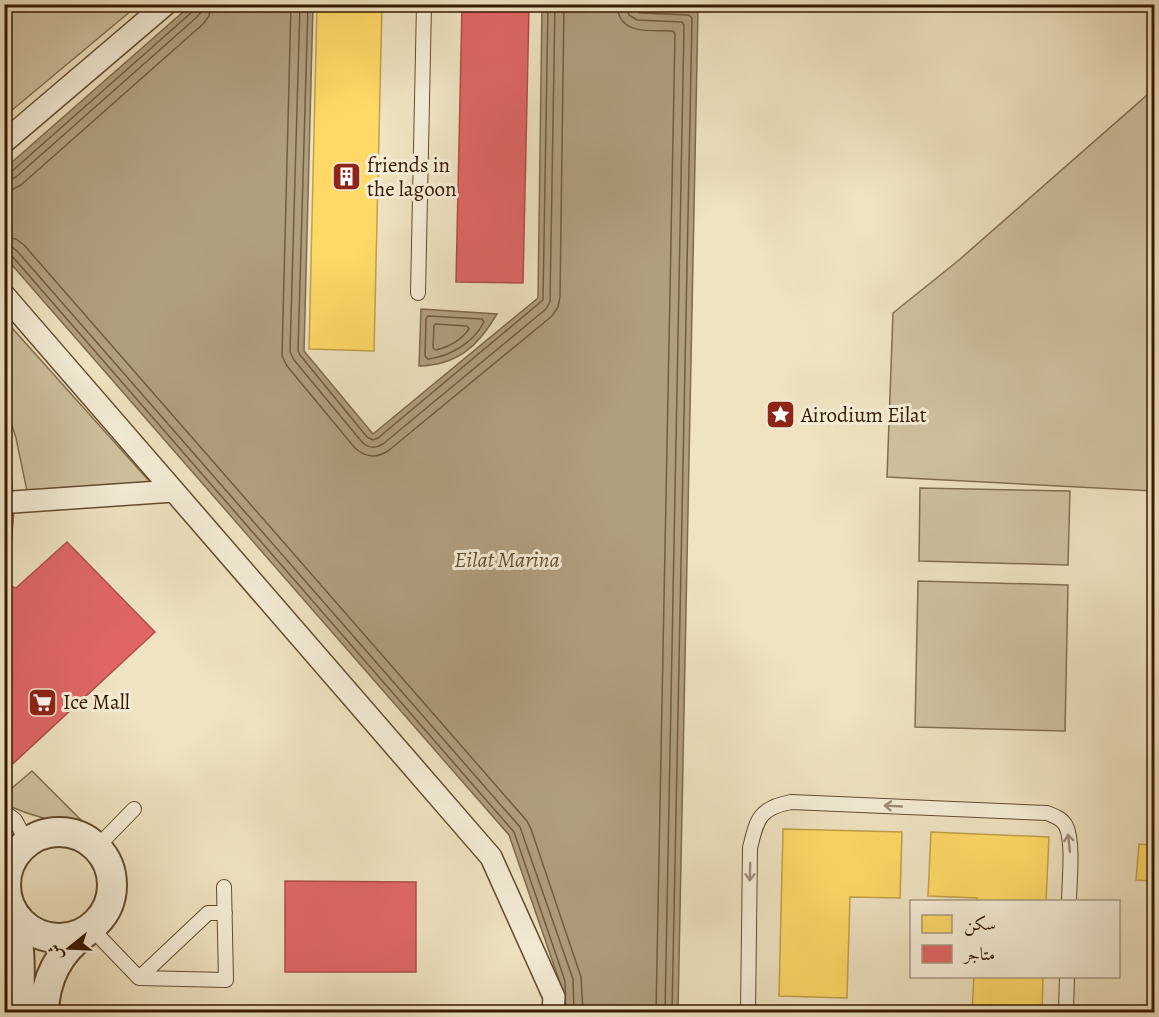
<svg xmlns="http://www.w3.org/2000/svg" width="1159" height="1017" font-family="Alegreya,Amiri,serif">
	<rect width="100%" height="100%" fill="#efe3c1"/>
	<filter id="stains"><feTurbulence type="fractalNoise" baseFrequency=".00333" numOctaves="4"/><feColorMatrix values="0 0 0 0 .2 0 0 0 0 .09 0 0 0 0 .02 0 0 0 .5 -.17"/></filter>
	<radialGradient id="worn" r=".72"><stop offset=".6" stop-color="#630" stop-opacity="0"/><stop offset="1" stop-color="#630" stop-opacity=".3"/></radialGradient>
	<!-- green -->
	<path fill="#cfc1a0" stroke="#826e50" stroke-width="1.5" d="M5 4H138V5L5 116Z
		M1154 89V491L887 477 893 313 959 260Z
		M4 319 151 483 27 491 16 438 5 404Z
		M920 488 1070 491 1068 565 919 561Z
		M918 581 1068 585 1065 731 915 727Z
		M32 771 87 826C58 822 32 817 5 804V794Z"/>
	<!-- water -->
	<path fill="#b09f7f" stroke="#7f6a4c" stroke-width="1.5" d="M191 5H313L304 351 373 434 538 298 542 5 698 9 678 1012H560V983L509 835 5 257 4 169Z
		M421 309 497 314C478 346 458 365 419 366Z"/>
	<!-- homes -->
	<path fill="#ffd966" stroke="#c2a047" stroke-width="1.5" d="M317 4H382L374 351 309 349Z
		M783 829 902 832 900 898 850 897 847 998 779 996Z
		M931 832 1049 837 1046 902H977V898L928 896Z
		M1139 844 1154 845V881L1136 880Z
		M1154 915V1012H1148Z
		M974 976H1043L1042 1012H972Z"/>
	<!-- shops -->
	<path fill="#e06666" stroke="#ad4f47" stroke-width="1.5" d="M462 6 529 8 523 283 456 282Z
		M4 439 11 472 14 509 11 546 4 579Z
		M67 542 155 632 4 772V584L16 588Z
		M285 881 416 882V972H285Z"/>
	<g fill="none" stroke-linecap="round" stroke-linejoin="round">
		<!-- shore -->
		<path stroke="#725c40" stroke-width="1.5" d="M291 4 282 356 287 366 355 448C366 458 377 458 388 451L552 316 558 307 560 297 564 4
			M300 4 290 352 294 360 362 442C368 448 375 449 383 444L546 309 550 302 555 4
			M308 4 298 351 300 355 367 437 373 440 378 438 543 300 548 4
			M617 4C618 36 650 30 673 31L675 34 656 1012
			M626 4 629 15 637 20 682 22 684 25 665 1012
			M634 4 635 10 640 13 689 15 692 18 672 1012
			M4 173 11 172 192 12 194 4
			M4 181 10 180 16 177 197 17 201 12 202 4
			M4 190 13 189 21 185 203 24 209 16 211 4
			M4 237 16 239 24 245 527 821 531 829 581 977 583 1012
			M4 246 12 247 17 251 520 827 573 979 574 1012
			M4 254 12 256 514 832 565 981 566 1012
			M428 316 482 319 484 322C473 343 451 356 428 359L425 356 426 319Z
			M435 324 467 326 469 329C461 340 449 347 436 350L433 348 434 326Z"/>
		<defs>
			<path id="service" d="M418 293 424 4
				M4 812 15 820 27 842
				M97 847 134 809
				M4 876H7
				M91 928 139 978 226 980 224 887
				M139 978 208 913H225
				M748 1012 750 848C757 819 759 808 791 802L1047 813C1054 816 1062 818 1066 826 1074 843 1069 882 1069 902
				M1066 1012 1067 976"/>
			<path id="pedestrian" d="M4 142 166 4
				M4 295 491 857 554 997 553 1012
				M13 502 174 491"/>
			<path id="minor" d="M6 885a53 53 0 1 1 106 0a53 53 0 1 1-106 0Z
				M12 910C22 943 20 978 19 1012
				M44 1012C45 980 59 952 85 933"/>
		</defs>
		<!-- service casing -->
		<use href="#service" stroke="#644c30" stroke-width="16"/>
		<!-- pedestrian casing -->
		<use href="#pedestrian" stroke="#644c30" stroke-width="24"/>
		<!-- minor casing -->
		<use href="#minor" stroke="#644c30" stroke-width="32"/>
		<!-- service -->
		<use href="#service" stroke="#f5edd7" stroke-width="14"/>
		<!-- pedestrian -->
		<use href="#pedestrian" stroke="#f5edd7" stroke-width="21"/>
		<!-- minor -->
		<use href="#minor" stroke="#f5edd7" stroke-width="28"/>
	</g>
	<!-- one-way arrows -->
	<defs><path id="oneway-shaft" d="M-6 0H5M1.5-3L5.5 0L1.5 3" fill="none" stroke-width="1.6" stroke-linecap="round" stroke-linejoin="round" transform="scale(1.5)"/></defs>
	<g stroke="#9f8e76">
		<use href="#oneway-shaft" transform="translate(893 806) rotate(-177)"/>
		<use href="#oneway-shaft" transform="translate(1069 843) rotate(-96)"/>
		<use href="#oneway-shaft" transform="translate(750 872) rotate(91)"/>
	</g>
	<!-- icons -->
	<defs>
		<symbol id="building-square" viewBox="-11 -11 22 22"><rect x="-9" y="-9" width="18" height="18" rx="4" fill="#8f2418" stroke="#f5edd7"/><path d="M-4-6H4V6H1V3H-1V6H-4ZM-2.5-4.3h1.7v1.8h-1.7ZM.8-4.3h1.7v1.8H.8ZM-2.5-1h1.7V.8h-1.7ZM.8-1h1.7V.8H.8Z" fill="#fff"/></symbol>
		<symbol id="sight-square" viewBox="-11 -11 22 22"><rect x="-9" y="-9" width="18" height="18" rx="4" fill="#8f2418" stroke="#f5edd7"/><path d="M0-6L1.8-2.2L6-1.7L2.9 1.2L3.7 5.4L0 3.3L-3.7 5.4L-2.9 1.2L-6-1.7L-1.8-2.2Z" fill="#fff"/></symbol>
		<symbol id="supermarket-square" viewBox="-11 -11 22 22"><rect x="-9" y="-9" width="18" height="18" rx="4" fill="#8f2418" stroke="#f5edd7"/><path d="M-6-5.5h2.5l.6 2H6L4.5 2H-2.5L-4.4-4H-6ZM-1.5 3.2a1.3 1.3 0 1 0 .1 0ZM3 3.2a1.3 1.3 0 1 0 .1 0Z" fill="#fff"/></symbol>
	</defs>
	<g fill-rule="evenodd">
		<use href="#building-square" x="330" y="160" width="33" height="33"/>
		<use href="#sight-square" x="764" y="398" width="33" height="33"/>
		<use href="#supermarket-square" x="26" y="686" width="33" height="33"/>
	</g>
	<g text-anchor="middle" stroke-width="6" stroke-linejoin="round" paint-order="stroke">
		<!-- poi labels -->
		<g font-size="21" fill="#351a00" stroke="#f5edd7" text-anchor="start">
			<text x="367" y="172">friends in<tspan x="367" dy="24">the lagoon</tspan></text>
			<text x="801" y="422">Airodium Eilat</text>
			<text x="63" y="709">Ice Mall</text>
		</g>
		<!-- water labels -->
		<g font-size="22" font-style="italic" fill="#664f33" stroke="#f5edd7">
			<text x="507" y="567">Eilat Marina</text>
		</g>
	</g>
	<!-- margin -->
	<rect width="1159" height="1017" fill="none" stroke="#efe3c1" stroke-width="24"/>
	<rect x="6" y="6" width="1147" height="1005" fill="none" stroke="#351a00" stroke-width="3"/>
	<rect x="12" y="12" width="1135" height="993" fill="none" stroke="#351a00" stroke-width="1.5"/>
	<!-- legend -->
	<rect x="910" y="900" width="210" height="78" fill="#f5edd7" stroke="#a89981" stroke-width="1.5"/>
	<rect x="922" y="915" width="30" height="18" fill="#ffd966" stroke="#a89981" stroke-width="1.5"/>
	<text x="964" y="930" font-size="18" fill="#351a00">سكن</text>
	<rect x="922" y="945" width="30" height="18" fill="#e06666" stroke="#a89981" stroke-width="1.5"/>
	<text x="964" y="960" font-size="18" fill="#351a00">متاجر</text>
	<!-- north arrow -->
	<g transform="translate(69 948) rotate(252)" stroke="#f5edd7" stroke-width="4.5" paint-order="stroke">
	<path d="M0-4.5L10 22L0 15L-10 22Z" fill="#351a00"/>
	<text y="-9" font-size="16" font-weight="bold" text-anchor="middle" fill="#351a00">ش</text>
	</g>
	<rect width="100%" height="100%" filter="url(#stains)"/>
	<rect width="100%" height="100%" fill="url(#worn)"/>
</svg>
